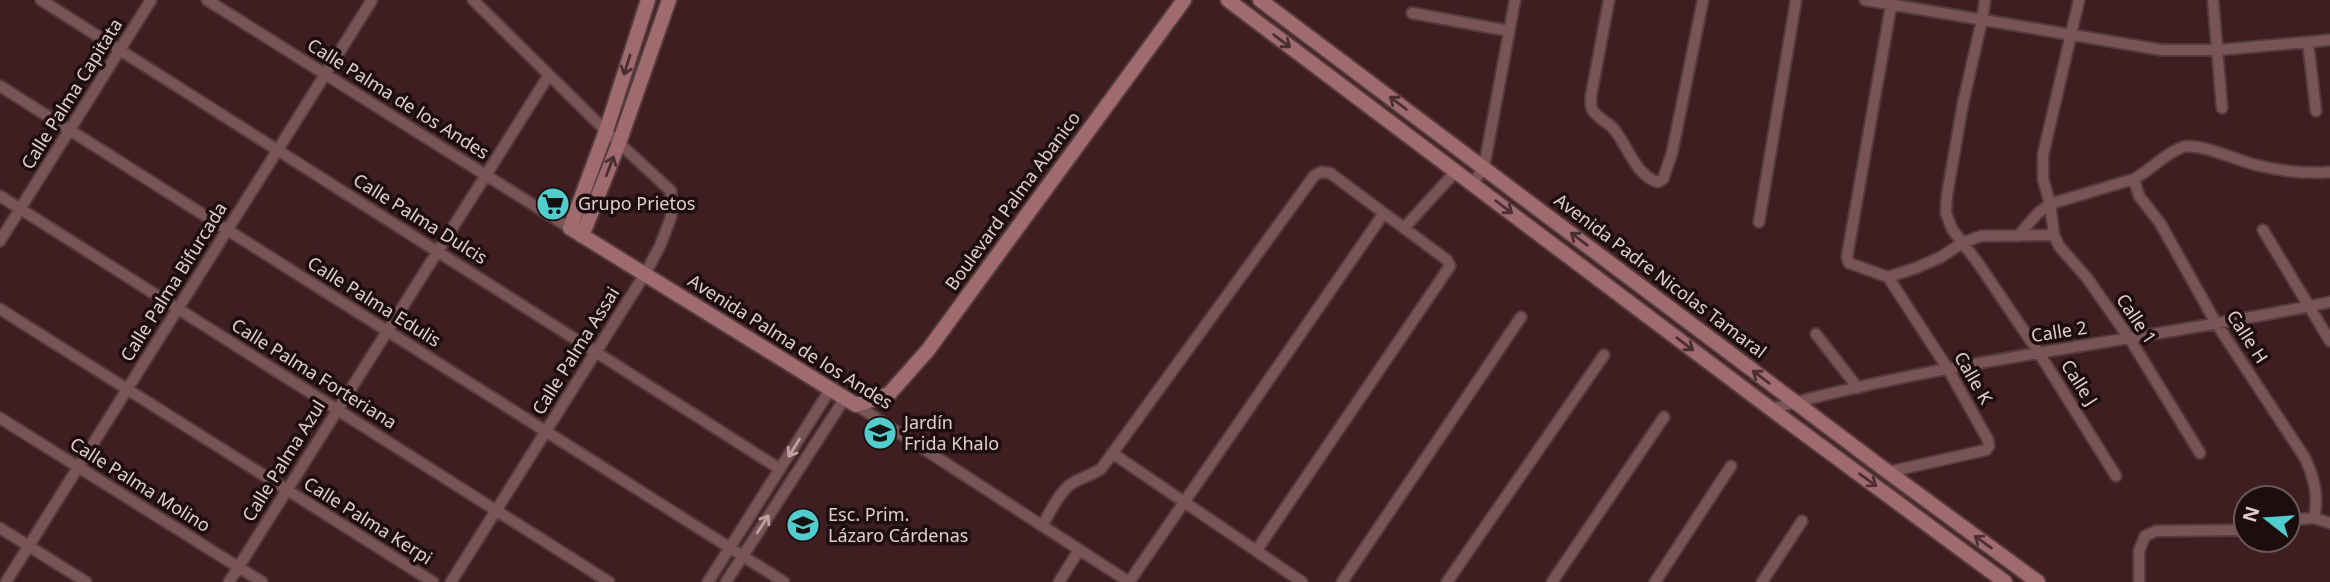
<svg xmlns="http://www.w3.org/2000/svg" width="2330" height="582" font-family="'Noto Sans',sans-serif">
	<rect width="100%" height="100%" fill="#3e1e21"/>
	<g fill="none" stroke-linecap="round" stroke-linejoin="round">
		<defs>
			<path id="street" d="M41 0 780 469
				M207 0 570 228
				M1609 0 1591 96C1591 102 1590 108 1594 112 1599 118 1606 122 1612 127 1628 144 1634 175 1658 182L1663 179 1672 153 1703 0
				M1865 0 2162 50H2219L2330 40
				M1985 0 1982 20 1963 103 1947 195 1946 213 1952 229 1978 263 2039 353 2116 476
				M2079 0 2043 155V179L2050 204 2054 235 2059 246 2087 278 2130 339 2200 453
				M2213 0 2222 108
				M1412 13 1509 31
				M2308 42 2316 111
				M0 86 784 582
				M2134 179 2139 196 2160 223 2216 323 2305 458C2314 478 2319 496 2314 518
				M1473 183 1484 167 1515 0
				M0 196 609 582
				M1759 222 1796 0
				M1404 228 1456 171
				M2263 230 2330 341
				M2018 236 2038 213 2050 204 2134 179C2151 170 2165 153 2183 147 2198 142 2239 161 2256 165 2280 171 2305 174 2330 172
				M0 241 151 0
				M1888 277 1916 268 1941 257 1962 243 1981 236 2054 235
				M0 309 433 582
				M1816 334 1858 388
				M856 405 1129 582
				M1771 409C1954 358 2145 341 2330 302
				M0 418 262 582
				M1112 453 1302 582
				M1888 472 1986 450 1989 446 1988 440 1948 369 1888 277 1849 263 1847 257 1892 0
				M2288 520 2314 518 2330 523
				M1042 526C1051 511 1060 489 1076 481 1084 477 1093 474 1101 469L1314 176 1321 172 1330 173 1447 260 1450 266 1256 551
				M0 528 86 582
				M6 582 372 0
				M229 582 549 75
				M451 582 645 274 660 246 671 217V191L606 131 473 0
				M708 582 830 390
				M726 582 845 398
				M1059 582 1079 550
				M1129 582 1384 213
				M1342 582 1521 317
				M1447 582 1604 355
				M1552 582 1664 417
				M1655 582 1731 466
				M1762 582 1802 521
				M2139 582V551L2145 536 2156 531 2246 530"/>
			<path id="secondary" d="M648 0 606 131 570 228 856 405 889 394 928 350 1184 0
				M1228 0 1771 409 2005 582
				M1260 0 1888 472 2038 582
				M582 236 619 143 669 0"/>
		</defs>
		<!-- street casing -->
		<use href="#street" stroke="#553a3d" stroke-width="14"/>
		<!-- secondary casing -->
		<use href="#secondary" stroke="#553a3d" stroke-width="18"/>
		<!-- street -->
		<use href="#street" stroke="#795456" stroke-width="10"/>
		<!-- secondary -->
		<use href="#secondary" stroke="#a06b6e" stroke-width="14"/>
	</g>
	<!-- one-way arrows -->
	<defs><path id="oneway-shaft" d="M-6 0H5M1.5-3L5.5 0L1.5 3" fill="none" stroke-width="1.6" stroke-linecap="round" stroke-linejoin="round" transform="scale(1.75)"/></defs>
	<g stroke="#4a2e30">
		<use href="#oneway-shaft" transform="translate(1282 41) rotate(37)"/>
		<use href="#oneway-shaft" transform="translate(627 65) rotate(107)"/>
		<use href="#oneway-shaft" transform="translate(1398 103) rotate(-143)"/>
		<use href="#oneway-shaft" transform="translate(610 166) rotate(-69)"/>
		<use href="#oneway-shaft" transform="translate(1504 207) rotate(37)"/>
		<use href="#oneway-shaft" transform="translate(1579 239) rotate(-143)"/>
		<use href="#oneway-shaft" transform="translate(1685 344) rotate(37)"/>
		<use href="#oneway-shaft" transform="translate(1761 377) rotate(-143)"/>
		<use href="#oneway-shaft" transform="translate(1868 480) rotate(36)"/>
		<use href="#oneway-shaft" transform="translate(1983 542) rotate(-144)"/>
	</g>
	<g stroke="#bda2a3">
		<use href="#oneway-shaft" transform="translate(794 448) rotate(122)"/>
		<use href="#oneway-shaft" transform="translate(763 524) rotate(-57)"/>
	</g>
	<!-- icons -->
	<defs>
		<symbol id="supermarket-disc" viewBox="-11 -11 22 22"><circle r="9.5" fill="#52cdcd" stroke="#1c0d0e"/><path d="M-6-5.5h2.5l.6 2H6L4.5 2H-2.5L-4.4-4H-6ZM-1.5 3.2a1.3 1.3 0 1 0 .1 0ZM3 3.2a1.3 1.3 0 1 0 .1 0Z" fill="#111"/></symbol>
		<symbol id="school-disc" viewBox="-11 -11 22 22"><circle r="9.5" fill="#52cdcd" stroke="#1c0d0e"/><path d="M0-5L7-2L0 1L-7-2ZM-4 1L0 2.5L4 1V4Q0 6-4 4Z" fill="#111"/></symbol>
	</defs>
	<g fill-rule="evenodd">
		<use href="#supermarket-disc" x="534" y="185" width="38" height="38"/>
		<use href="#school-disc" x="861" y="414" width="38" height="38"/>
		<use href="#school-disc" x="784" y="506" width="38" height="38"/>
	</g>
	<g text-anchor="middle" stroke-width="7" stroke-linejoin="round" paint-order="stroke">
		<!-- street labels -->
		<g font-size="18" fill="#e2cccd" stroke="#1c0d0e">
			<text transform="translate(72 94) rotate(-58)" y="6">Calle Palma Capitata</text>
			<text transform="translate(398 99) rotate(32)" y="6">Calle Palma de los Andes</text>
			<text transform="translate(1013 201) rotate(-54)" y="6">Boulevard Palma Abanico</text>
			<text transform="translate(420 219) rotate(32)" y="6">Calle Palma Dulcis</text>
			<text transform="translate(1660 276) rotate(37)" y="6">Avenida Padre Nicolas Tamaral</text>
			<text transform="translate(174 282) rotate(-58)" y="6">Calle Palma Bifurcada</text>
			<text transform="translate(374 302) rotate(32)" y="6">Calle Palma Edulis</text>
			<text transform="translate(2136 319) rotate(56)" y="6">Calle 1</text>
			<text transform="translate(2059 332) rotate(-9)" y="6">Calle 2</text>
			<text transform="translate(2247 337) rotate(57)" y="6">Calle H</text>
			<text transform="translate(790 342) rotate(32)" y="6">Avenida Palma de los Andes</text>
			<text transform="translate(576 351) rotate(-58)" y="6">Calle Palma Assai</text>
			<text transform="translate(314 374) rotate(32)" y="6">Calle Palma Forteriana</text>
			<text transform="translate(1973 378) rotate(60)" y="6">Calle K</text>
			<text transform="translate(2079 383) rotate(57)" y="6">Calle J</text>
			<text transform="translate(284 461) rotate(-58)" y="6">Calle Palma Azul</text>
			<text transform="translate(140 485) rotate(32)" y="6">Calle Palma Molino</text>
			<text transform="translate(368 521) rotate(32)" y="6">Calle Palma Kerpi</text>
		</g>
		<!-- poi labels -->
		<g font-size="18" fill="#e2cccd" stroke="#1c0d0e" text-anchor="start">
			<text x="578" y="210">Grupo Prietos</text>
			<text x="904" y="429">Jardín<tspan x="904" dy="21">Frida Khalo</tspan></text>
			<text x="828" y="521">Esc. Prim.<tspan x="828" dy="21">Lázaro Cárdenas</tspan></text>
		</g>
	</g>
	<!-- north arrow -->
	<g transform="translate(2267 519) rotate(287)"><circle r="33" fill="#1c0d0e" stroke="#6b595a" stroke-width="2"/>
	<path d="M0-5L12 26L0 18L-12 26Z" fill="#52cdcd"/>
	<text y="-10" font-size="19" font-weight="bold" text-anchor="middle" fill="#e2cccd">N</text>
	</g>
</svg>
